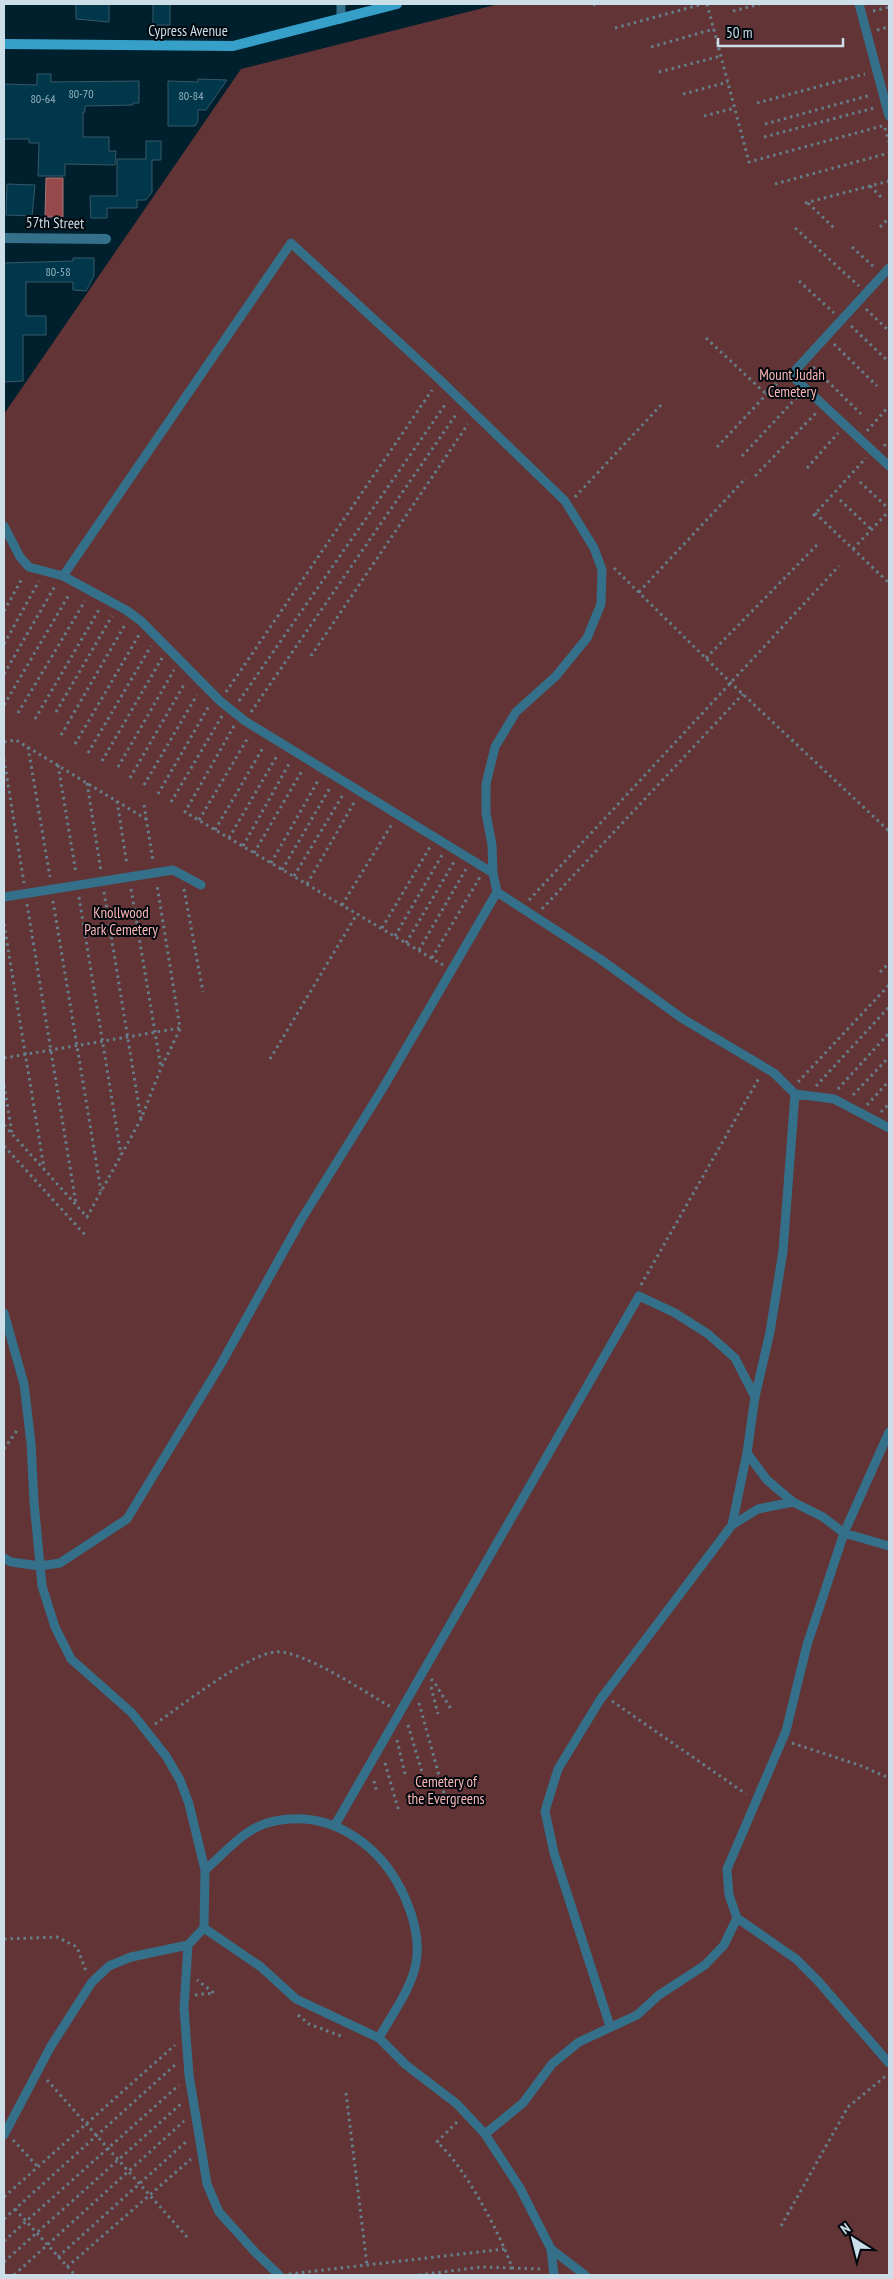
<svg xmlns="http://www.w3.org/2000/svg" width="893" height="2279" font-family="'PT Sans Narrow',sans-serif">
	<rect width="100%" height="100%" fill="#00202e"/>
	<!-- green -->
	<path fill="#633435" d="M499 4H889V2275H4V414L241 69Z"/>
	<!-- water -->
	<path fill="#96494b" stroke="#a6767a" d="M46 178H63V217H45Z"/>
	<!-- building -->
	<path fill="#00374a" stroke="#365868" d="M76 4H109V22L76 19Z
		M153 4H170V25H153Z
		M37 74H51V82L139 81V103H133V105L85 106V112H83V137H109V151H116L115 165 65 164V176H38L39 143H29V139H4V84L37 85Z
		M198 79 227 80 206 110H198V121L195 126H168V81L198 82Z
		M146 141H161V160H152V192L146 200H137V208H107V218H91L90 196H117V159H146Z
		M7 184 35 185 32 216 6 215Z
		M73 258H94V276L86 291 73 290V282H26V316H46V335H23V381L4 382V263L73 261Z"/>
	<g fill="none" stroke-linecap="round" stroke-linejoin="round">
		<!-- path -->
		<path stroke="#657e8a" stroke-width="3" stroke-dasharray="2.5 4" stroke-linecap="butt" d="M707 4 749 162 882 126
			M593 5 596 4
			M733 11 760 4
			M873 11 889 7
			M615 28 703 4
			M877 30 889 27
			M651 47 714 29
			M659 72 721 56
			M683 94 728 82
			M757 103 865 74
			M704 116 735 108
			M765 124 871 95
			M885 128 889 142
			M764 137 874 108
			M775 184 889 153
			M870 186 884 200
			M805 203 889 181
			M808 203 834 228
			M880 227 889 218
			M795 228 859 286
			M852 247 875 268
			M799 281 834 313
			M866 309 889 331
			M851 326 889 362
			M706 338 766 394
			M834 344 877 386
			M813 367 861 414
			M867 431 889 406
			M884 446 889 441
			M717 447 780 380
			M742 456 798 396
			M807 468 838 433
			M755 476 816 413
			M860 482 889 509
			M575 497 661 405
			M840 500 872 530
			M815 513 889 583
			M813 516 866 458
			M853 549 889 511
			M614 568 731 683 889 831
			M639 592 746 478
			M4 611 23 577
			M4 644 39 581
			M311 656 468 424
			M706 658 817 545
			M4 674 55 586
			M226 692 432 390
			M239 701 447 402
			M4 705 70 593
			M56 712 112 616
			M251 712 457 413
			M18 713 85 601
			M35 719 100 608
			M234 726 185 812 443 965
			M61 735 126 623
			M4 742 16 740 146 819
			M75 744 139 635
			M28 747 50 877
			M88 753 151 646
			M4 759 24 883
			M102 761 162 658
			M58 765 76 873
			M118 767 174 670
			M130 778 185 683
			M87 783 101 871
			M144 785 197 695
			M158 794 209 706
			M117 801 127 865
			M171 802 222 716
			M144 805 153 861
			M199 820 249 736
			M215 830 264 746
			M229 838 278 754
			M243 846 290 762
			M254 853 303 769
			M271 863 319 779
			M282 870 331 786
			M294 876 344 793
			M307 884 355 801
			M131 889 161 1068
			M184 889 203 992
			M104 892 141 1119
			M79 897 121 1155
			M529 900 839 566
			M53 901 101 1191
			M27 904 76 1204
			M342 905 392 824
			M542 909 743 694
			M4 924 44 1168
			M382 928 430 847
			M395 936 442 855
			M406 943 454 862
			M419 950 466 869
			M432 958 480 877
			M880 972 889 963
			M4 1058 180 1028 157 885
			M270 1059 357 914
			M798 1082 889 985
			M4 1085 12 1133
			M816 1086 889 1007
			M838 1089 889 1033
			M853 1095 889 1057
			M867 1105 889 1081
			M881 1112 889 1104
			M4 1125 87 1217 141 1119 161 1068 180 1029
			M4 1146 86 1236
			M641 1285 759 1078
			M4 1449 18 1429
			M431 1679 434 1682 451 1709
			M431 1687 438 1714
			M612 1701 746 1794
			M419 1703 445 1797
			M155 1724C181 1706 246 1655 275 1652 302 1649 366 1693 391 1707
			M408 1725 422 1772
			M397 1740 405 1774
			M792 1743 859 1765 889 1778
			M385 1763 399 1812
			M374 1781 377 1793
			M4 1939 57 1937 77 1947 86 1971
			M195 1995 214 1993 197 1980
			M298 2015 309 2024 341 2036
			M47 2080 187 2237
			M346 2093 367 2265
			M457 2122 437 2142C464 2165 501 2235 512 2268L542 2269
			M13 2140 38 2167
			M4 2197 175 2045
			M15 2209 75 2275
			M4 2219 176 2064
			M781 2226 848 2107 887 2075
			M4 2241 179 2085
			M58 2257 188 2140
			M4 2262 183 2102
			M67 2267 191 2159
			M289 2274 505 2249
			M14 2275 184 2121
			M419 2275 481 2267 512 2268"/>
		<!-- lane -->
		<path stroke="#34708a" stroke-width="9" d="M859 4 889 116
			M341 19V4
			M889 268 791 375 889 466
			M4 526 20 557 29 567 63 576 126 610 141 621 220 701 245 721 493 873
			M497 892 600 959 683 1019 774 1073 795 1094 834 1099 889 1128
			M4 897 173 870 201 885
			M4 1313 24 1384 31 1443 34 1502 42 1586 55 1627 71 1659 132 1713 166 1756 180 1780 189 1804 205 1870 204 1928 261 1967 296 1999 379 2038 406 2065 457 2104 485 2134 520 2188 551 2249 554 2275
			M889 1432 844 1533 807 1645 786 1731 727 1869 729 1895 737 1918 796 1959 818 1981 889 2063
			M747 1453 767 1480 793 1502
			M732 1525 747 1453 755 1397 770 1332 783 1251 795 1094
			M4 1558 11 1562 40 1566 60 1563 127 1519 221 1364 301 1220 383 1088 497 892 493 873 492 845 486 813V784L495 747 516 712 556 676 587 638 601 604 602 570 594 548 565 501 439 379 291 243 63 576
			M335 1825 639 1296 675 1313 708 1334 735 1358 755 1397
			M205 1870C227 1851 246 1826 275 1821 334 1809 384 1848 406 1900 414 1919 420 1942 416 1963 411 1990 392 2014 379 2038
			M188 1945 184 2008 189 2075 207 2184 219 2212 255 2252 279 2275
			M610 2026 554 1853 545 1811 558 1769 600 1700 732 1525 758 1509 793 1502 823 1517 844 1533 889 1546
			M485 2134 523 2103 552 2064 579 2042 637 2015 659 1995 705 1965 724 1945 737 1918
			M4 2135 51 2046 92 1982 109 1966 131 1957 188 1945 204 1928
			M551 2249 585 2275"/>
		<!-- street -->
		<path stroke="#34708a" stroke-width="10" d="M4 238 106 239"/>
		<!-- secondary -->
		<path stroke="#37a0c9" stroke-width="10" d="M4 44 233 46 397 4"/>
	</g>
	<g text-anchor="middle" stroke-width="4" stroke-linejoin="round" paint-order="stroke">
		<!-- number labels -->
		<g font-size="12" fill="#99b5c0">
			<text x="81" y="98">80-70</text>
			<text x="191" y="100">80-84</text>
			<text x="43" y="103">80-64</text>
			<text x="58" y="276">80-58</text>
		</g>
		<!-- street labels -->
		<g font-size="15" fill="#ccdfe8" stroke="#00080e">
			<text x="188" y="36">Cypress Avenue</text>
			<text transform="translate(55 223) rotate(1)" y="5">57th Street</text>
		</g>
		<!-- park labels -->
		<g font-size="15" fill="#fbb6b5" stroke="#00080e">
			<text x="792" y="380">Mount Judah<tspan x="792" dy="17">Cemetery</tspan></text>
			<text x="121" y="918">Knollwood<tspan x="121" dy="17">Park Cemetery</tspan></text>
			<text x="446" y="1787">Cemetery of<tspan x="446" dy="17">the Evergreens</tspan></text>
		</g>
	</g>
	<!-- border -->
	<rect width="893" height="2279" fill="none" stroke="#ccdfe8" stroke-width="10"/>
	<!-- north arrow -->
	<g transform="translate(853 2239) rotate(324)" stroke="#00080e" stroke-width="4" paint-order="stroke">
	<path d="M0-4L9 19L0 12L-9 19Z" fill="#ccdfe8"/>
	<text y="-8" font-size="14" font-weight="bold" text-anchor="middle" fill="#ccdfe8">N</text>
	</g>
	<!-- scale -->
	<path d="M718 38v8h125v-8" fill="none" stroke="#ccdfe8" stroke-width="2.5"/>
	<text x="726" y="38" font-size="15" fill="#ccdfe8" stroke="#00080e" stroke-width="4" paint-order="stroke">50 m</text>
</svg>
